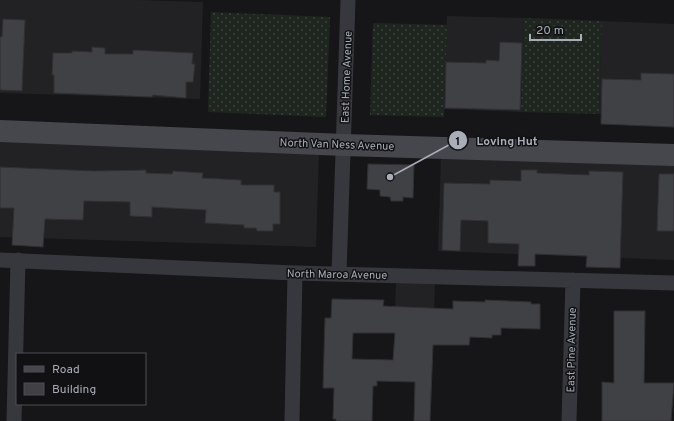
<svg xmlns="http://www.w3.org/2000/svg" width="674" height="421" font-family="Overpass,sans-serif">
	<defs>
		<pattern id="grass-dots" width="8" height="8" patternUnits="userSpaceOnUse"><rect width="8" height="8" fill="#1e261f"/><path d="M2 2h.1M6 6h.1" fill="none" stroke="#3c433d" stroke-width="1.8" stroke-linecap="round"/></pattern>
	</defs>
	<rect width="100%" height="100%" fill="#161618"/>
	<!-- built -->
	<path fill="#222225" d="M0 0H138L203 2 200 99 0 93Z
		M447 16 524 18 521 112 444 109Z
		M602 21 674 24V117L599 114Z
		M0 141 319 152 316 247 0 237Z
		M441 155 674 163V260L438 251Z
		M396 280 435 282 433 347 394 346Z"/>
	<!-- grass -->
	<path fill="url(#grass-dots)" d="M211 12 330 17 326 117 208 112Z
		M524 18 602 21 599 114 521 112Z
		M373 23 447 25 444 117 370 115Z"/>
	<!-- building -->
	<path fill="#404145" stroke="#303034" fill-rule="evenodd" d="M3 19 25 20 22 91 0 90V37H2Z
		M500 42 522 43 520 110 445 108 446 62 486 63V60L499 61Z
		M92 47 105 48V54H133V50L193 53 192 64H195L193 82H186V98L153 95 152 97 54 93V75H52L53 53H72V51L92 52Z
		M641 73 674 74V127L601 124 602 79 641 80Z
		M368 164 414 165 413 198 403 197V201H391L390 197 380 196V190L367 189Z
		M0 167 94 171 146 170V173L172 174 173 171 203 173 202 178 241 180V185H274V192H280V224H273V231H257L256 228H244V225L205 223 206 210 152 207V217L130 216V202L84 201 83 220 45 219 43 247 12 245 14 208H0Z
		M521 170H537V173L589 175V171L623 172 620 268 586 267 587 256 535 254V266H518L519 244 488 243V221L461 220 460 251 442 250 444 183 490 184V180L521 181Z
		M659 174H674V231H657Z
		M332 299 384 300 383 306 453 309V301L485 302V300L531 302V304H540V329L501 328V335H492V338L470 337 469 345H433L430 421H414L415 382 377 381V386H373L372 421H336V419H333L334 388H323L325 318H331ZM353 333H395L393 360 352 359Z
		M614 311H645L644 383H674L671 421H602V382L614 383Z"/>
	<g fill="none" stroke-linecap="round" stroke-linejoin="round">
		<!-- street -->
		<path stroke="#37383d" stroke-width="15" d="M0 260 295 273 674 283
			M339 274 348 0
			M14 421 18 260
			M292 421 295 273
			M569 421 573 280"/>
		<!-- secondary -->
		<path stroke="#45474d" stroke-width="22" d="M0 131 344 145 674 155"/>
	</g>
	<g text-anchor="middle" stroke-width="3" stroke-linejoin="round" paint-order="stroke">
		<!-- street labels -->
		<g font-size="11" fill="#a8adb8" stroke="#111113">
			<text transform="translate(346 77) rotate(-88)" y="4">East Home Avenue</text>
			<text transform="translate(337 144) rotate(2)" y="4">North Van Ness Avenue</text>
			<text transform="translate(337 274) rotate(1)" y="4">North Maroa Avenue</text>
			<text transform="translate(571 350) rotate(-89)" y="4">East Pine Avenue</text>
		</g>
	</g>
	<!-- callouts -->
	<path fill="none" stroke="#a8adb8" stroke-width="1.5" d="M390 177L458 140"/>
	<g fill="#a8adb8" stroke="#111113" stroke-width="1.5">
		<circle cx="390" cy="177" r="4"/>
		<circle cx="458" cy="140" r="10"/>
	</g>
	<g font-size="12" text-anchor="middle" font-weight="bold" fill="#111">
		<text x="458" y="145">1</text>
	</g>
	<g font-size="12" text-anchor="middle" font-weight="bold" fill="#a8adb8" stroke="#111113" stroke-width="3" stroke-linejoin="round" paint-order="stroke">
		<text x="507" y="145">Loving Hut</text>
	</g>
	<!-- legend -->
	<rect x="16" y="353" width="130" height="52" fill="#111113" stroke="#4d4f55"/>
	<rect x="24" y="366" width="20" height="6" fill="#45474d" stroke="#4d4f55"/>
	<text x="52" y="373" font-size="12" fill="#a8adb8">Road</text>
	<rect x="24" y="383" width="20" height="12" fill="#404145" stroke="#4d4f55"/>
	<text x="52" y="393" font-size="12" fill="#a8adb8">Building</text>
	<!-- scale -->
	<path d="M530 34v6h51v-6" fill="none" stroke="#a8adb8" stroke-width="2"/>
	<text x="536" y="34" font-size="12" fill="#a8adb8" stroke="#111113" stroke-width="3" paint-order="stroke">20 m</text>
</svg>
